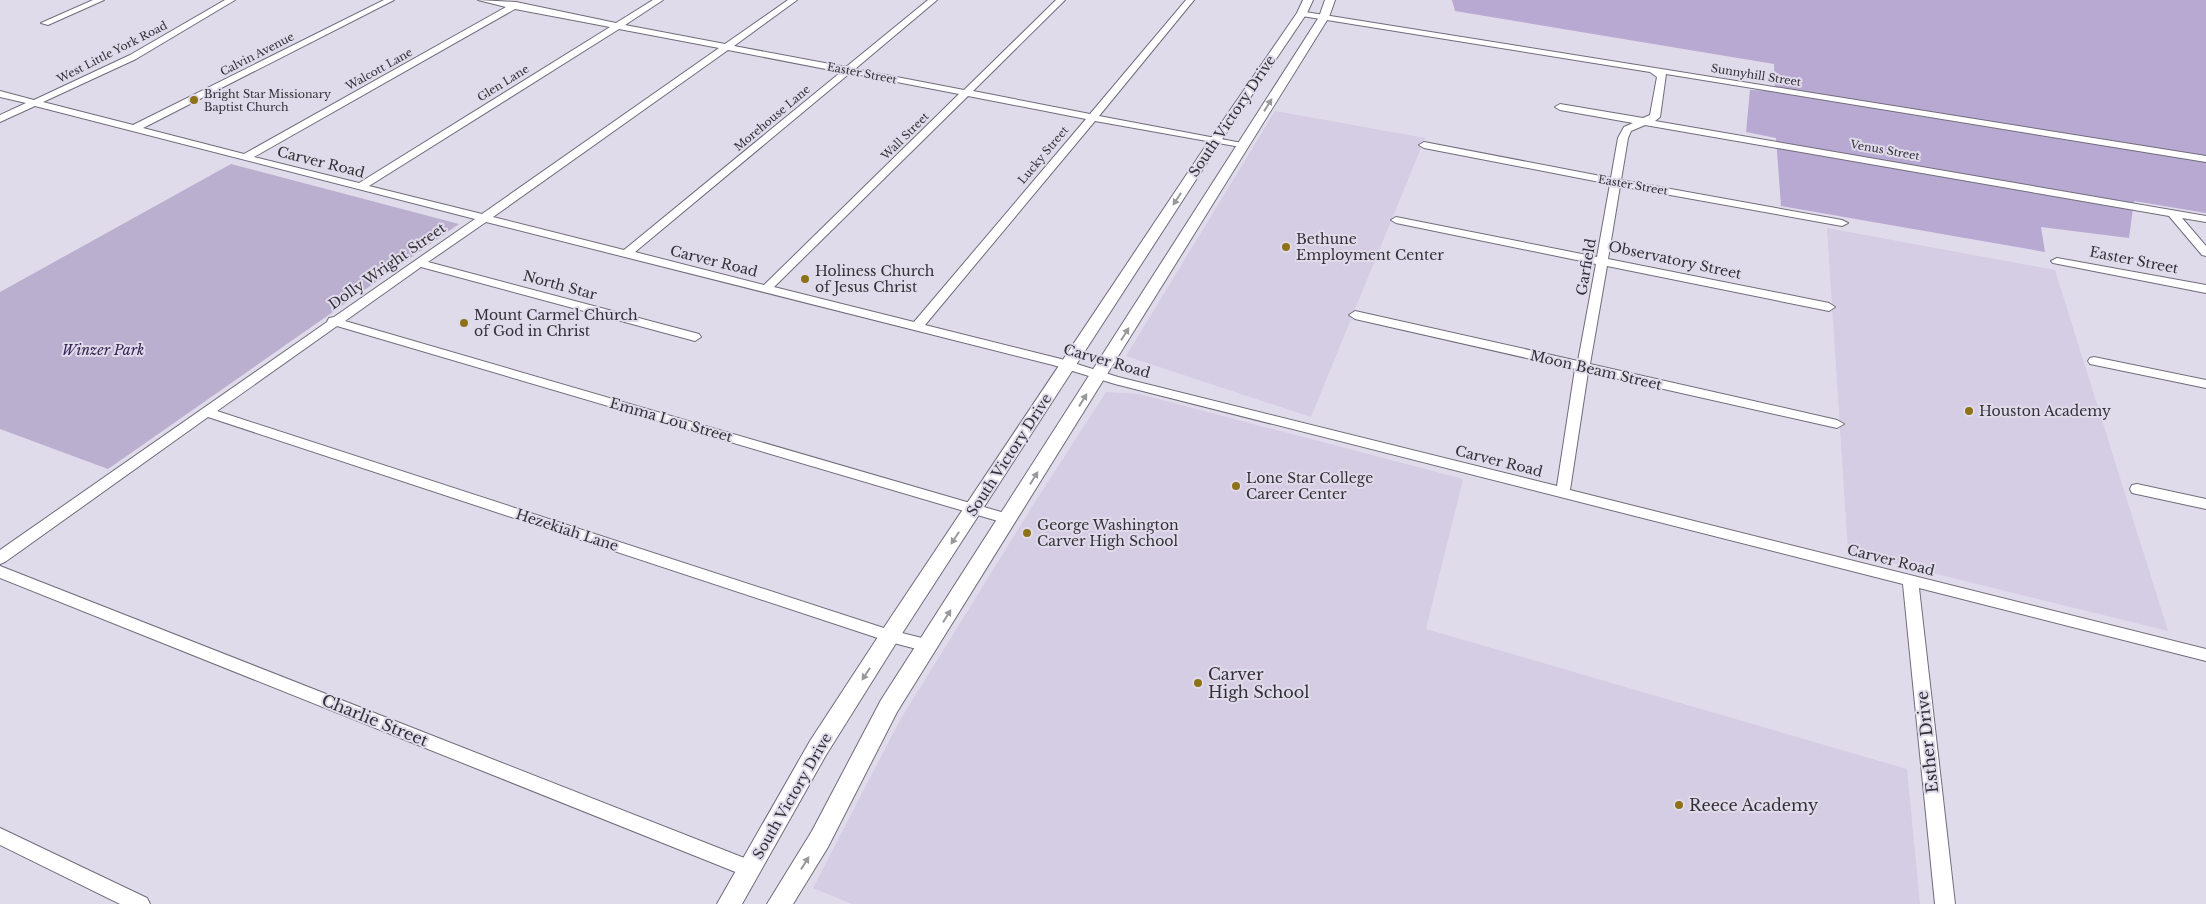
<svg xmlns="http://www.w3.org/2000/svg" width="2206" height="904" font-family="'Libre Baskerville',serif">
	<rect width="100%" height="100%" fill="#e0dbeb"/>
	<!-- built -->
	<path fill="#d4cde3" d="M1275 111 1425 138 1311 417 1126 356Z
		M1827 228 2055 270 2168 631 1848 552Z
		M1106 392 1139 394 1463 479 1426 629 1907 769 1920 904H852L813 888 900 720 1035 502Z"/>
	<!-- green -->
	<path fill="#baafcf" d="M231 164 459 224 108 469 0 429V292Z"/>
	<!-- forest -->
	<path fill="#b7a9d2" d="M1452 0H2206V213L2134 201 2129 238 2041 227 2045 252 1781 206 1776 138 1746 132 1750 90 1775 91 1774 64 1455 11Z"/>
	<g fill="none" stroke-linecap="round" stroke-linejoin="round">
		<defs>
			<path id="minor" d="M93 0H104L48 25 41 23Z
				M225 0H235L136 59 43 102 133 125 384 0H394L143 128 244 154 506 7 478 0 516 2 616 23 653 0H663L625 25 725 44 788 0H797L734 46 846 67 928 0H937L855 69 964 90 1056 0H1065L973 91 1090 114 1186 0H1194L1099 116 1242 143 1247 146 1246 148 1095 121 925 325 1061 359 1118 377 1557 486 1575 369 1355 319 1349 315 1355 311 1578 361 1596 264 1396 223 1391 220 1396 217 1597 257 1610 184 1424 148 1419 145 1424 142 1611 178 1618 138 1624 127 1633 123 1560 110 1555 107 1560 104 1643 118 1650 115 1657 77 1650 72 1302 16 1298 13 1299 11 2206 156V162L1666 74 1660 117 1655 121 2206 216V222L2182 218 2206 246V256L2202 255 2169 216 1645 125 1631 131 1628 138 1621 180 1842 220 1848 223 1842 226 1620 186 1608 259 1829 303 1835 307 1829 311 1607 266 1590 364 1837 420 1844 424 1837 428 1588 372 1570 490 2206 649V661L1919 588 1955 904H1935L1903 584 1115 384 1053 365 486 222 428 262 699 334 701 337 695 341 421 267 345 321 1008 514 1013 515 1015 519 1013 523 1008 524 337 326 217 411 890 630 934 641 936 646 934 651 928 652 890 642 208 417 5 562 0 564V550L327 322 329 318 334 317 475 219 35 106 0 122V115L26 103 0 97V91L34 100 130 55ZM515 9 610 27 359 183 254 157ZM619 29 719 48 482 214 369 186ZM728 50 841 72 624 250 493 217ZM850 73 959 94 764 285 635 252ZM968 96 1086 119 914 322 774 287Z
				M2057 258 2206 285V293L2053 263 2051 261Z
				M2094 357 2206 380V388L2090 364 2088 361 2090 358Z
				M2137 484 2206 499V509L2132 493 2130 489 2132 485Z
				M0 566 757 863 759 869 757 875 750 878 743 875 0 578Z
				M0 828 147 898 150 904H120L0 845Z"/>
			<path id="major" d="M1303 0H1313L1307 13 1221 141 903 632 826 755 742 904H717L810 741 889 620 1209 141 1297 13Z
				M1325 0H1335L1329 17 897 712 828 847 793 904H767L812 831 881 700 1319 17Z"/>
		</defs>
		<!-- minor casing -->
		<use href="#minor" stroke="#706c7a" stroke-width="2"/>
		<!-- major casing -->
		<use href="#major" stroke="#706c7a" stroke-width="2"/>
		<!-- minor -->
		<use href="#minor" fill="#fff" fill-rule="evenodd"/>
		<!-- major -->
		<use href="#major" fill="#fff" fill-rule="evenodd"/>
	</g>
	<!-- one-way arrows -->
	<defs><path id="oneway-solid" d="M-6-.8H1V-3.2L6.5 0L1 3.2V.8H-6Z" transform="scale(1.25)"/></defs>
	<g fill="#99989b">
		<use href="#oneway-solid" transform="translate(1268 105) rotate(-58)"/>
		<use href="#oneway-solid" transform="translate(1177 199) rotate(123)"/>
		<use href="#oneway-solid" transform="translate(1125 334) rotate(-58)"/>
		<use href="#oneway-solid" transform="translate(1083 400) rotate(-58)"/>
		<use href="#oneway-solid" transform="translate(1034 478) rotate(-58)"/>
		<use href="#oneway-solid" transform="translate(955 538) rotate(123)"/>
		<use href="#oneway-solid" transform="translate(947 616) rotate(-58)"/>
		<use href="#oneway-solid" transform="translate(866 674) rotate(123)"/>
		<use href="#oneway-solid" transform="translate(805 863) rotate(-58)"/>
	</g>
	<!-- markers -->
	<g fill="#8e7217" stroke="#e0dbeb" stroke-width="2">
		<circle cx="194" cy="100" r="5"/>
		<circle cx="1286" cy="247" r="5"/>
		<circle cx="805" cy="279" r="5"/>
		<circle cx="464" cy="323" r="5"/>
		<circle cx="1969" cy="411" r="5"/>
		<circle cx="1236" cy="486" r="5"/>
		<circle cx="1027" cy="533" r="5"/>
		<circle cx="1198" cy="683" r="5"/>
		<circle cx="1679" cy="805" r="5"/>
	</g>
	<g text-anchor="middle" stroke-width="4" stroke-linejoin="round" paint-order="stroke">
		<!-- far-street labels -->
		<g font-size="11" fill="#333137" stroke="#e0dbeb">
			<text transform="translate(112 52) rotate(-27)" y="4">West Little York Road</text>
			<text transform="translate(257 54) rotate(-27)" y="4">Calvin Avenue</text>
			<text transform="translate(379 69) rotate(-29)" y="4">Walcott Lane</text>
			<text transform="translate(862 73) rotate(11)" y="4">Easter Street</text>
			<text transform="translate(1756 75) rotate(9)" y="4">Sunnyhill Street</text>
			<text transform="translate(503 83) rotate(-32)" y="4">Glen Lane</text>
			<text transform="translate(772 118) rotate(-40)" y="4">Morehouse Lane</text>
			<text transform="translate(905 136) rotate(-45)" y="4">Wall Street</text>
			<text transform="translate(1885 150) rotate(10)" y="4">Venus Street</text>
			<text transform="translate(1043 155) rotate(-50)" y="4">Lucky Street</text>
			<text transform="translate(1633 185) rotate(10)" y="4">Easter Street</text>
		</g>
		<!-- far-poi labels -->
		<g font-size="11" fill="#333137" stroke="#e0dbeb" text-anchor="start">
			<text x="204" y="98">Bright Star Missionary<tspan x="204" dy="13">Baptist Church</tspan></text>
		</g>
		<!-- street labels -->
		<g font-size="14" fill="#333137" stroke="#e0dbeb">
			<text transform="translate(1232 116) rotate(-56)" y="5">South Victory Drive</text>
			<text transform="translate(321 162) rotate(14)" y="5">Carver Road</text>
			<text transform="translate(1675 260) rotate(12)" y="5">Observatory Street</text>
			<text transform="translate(2134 260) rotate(11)" y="5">Easter Street</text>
			<text transform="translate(714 261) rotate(14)" y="5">Carver Road</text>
			<text transform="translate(387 266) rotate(-35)" y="5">Dolly Wright Street</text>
			<text transform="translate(1586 267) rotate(-80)" y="5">Garfield</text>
			<text transform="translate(560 285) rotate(15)" y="5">North Star</text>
			<text transform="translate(1107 361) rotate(16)" y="5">Carver Road</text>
			<text transform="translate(1596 370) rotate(13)" y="5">Moon Beam Street</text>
			<text transform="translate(671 420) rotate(16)" y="5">Emma Lou Street</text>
			<text transform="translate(1009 455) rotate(-57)" y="5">South Victory Drive</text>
			<text transform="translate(1499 461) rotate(14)" y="5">Carver Road</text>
			<text transform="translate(567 530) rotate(18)" y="5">Hezekiah Lane</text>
			<text transform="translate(1891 560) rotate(14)" y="5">Carver Road</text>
			<text transform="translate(792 796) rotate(-60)" y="5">South Victory Drive</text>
		</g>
		<!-- poi labels -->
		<g font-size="14" fill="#333137" stroke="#e0dbeb" text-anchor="start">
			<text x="1296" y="244">Bethune<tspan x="1296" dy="16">Employment Center</tspan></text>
			<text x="815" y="276">Holiness Church<tspan x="815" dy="16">of Jesus Christ</tspan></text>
			<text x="474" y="320">Mount Carmel Church<tspan x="474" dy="16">of God in Christ</tspan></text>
			<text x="1979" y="416">Houston Academy</text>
			<text x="1246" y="483">Lone Star College<tspan x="1246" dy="16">Career Center</tspan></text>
			<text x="1037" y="530">George Washington<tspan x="1037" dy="16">Carver High School</tspan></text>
		</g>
		<!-- park labels -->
		<g font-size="14" font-style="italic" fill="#372154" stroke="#e0dbeb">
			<text x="103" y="355">Winzer Park</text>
		</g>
		<!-- near-poi labels -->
		<g font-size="16" fill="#333137" stroke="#e0dbeb" text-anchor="start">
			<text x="1208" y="680">Carver<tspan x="1208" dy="18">High School</tspan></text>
			<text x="1689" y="811">Reece Academy</text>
		</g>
		<!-- near-street labels -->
		<g font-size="16" fill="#333137" stroke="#e0dbeb">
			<text transform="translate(375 720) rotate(22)" y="6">Charlie Street</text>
			<text transform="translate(1927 742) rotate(-96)" y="6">Esther Drive</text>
		</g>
	</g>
</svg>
